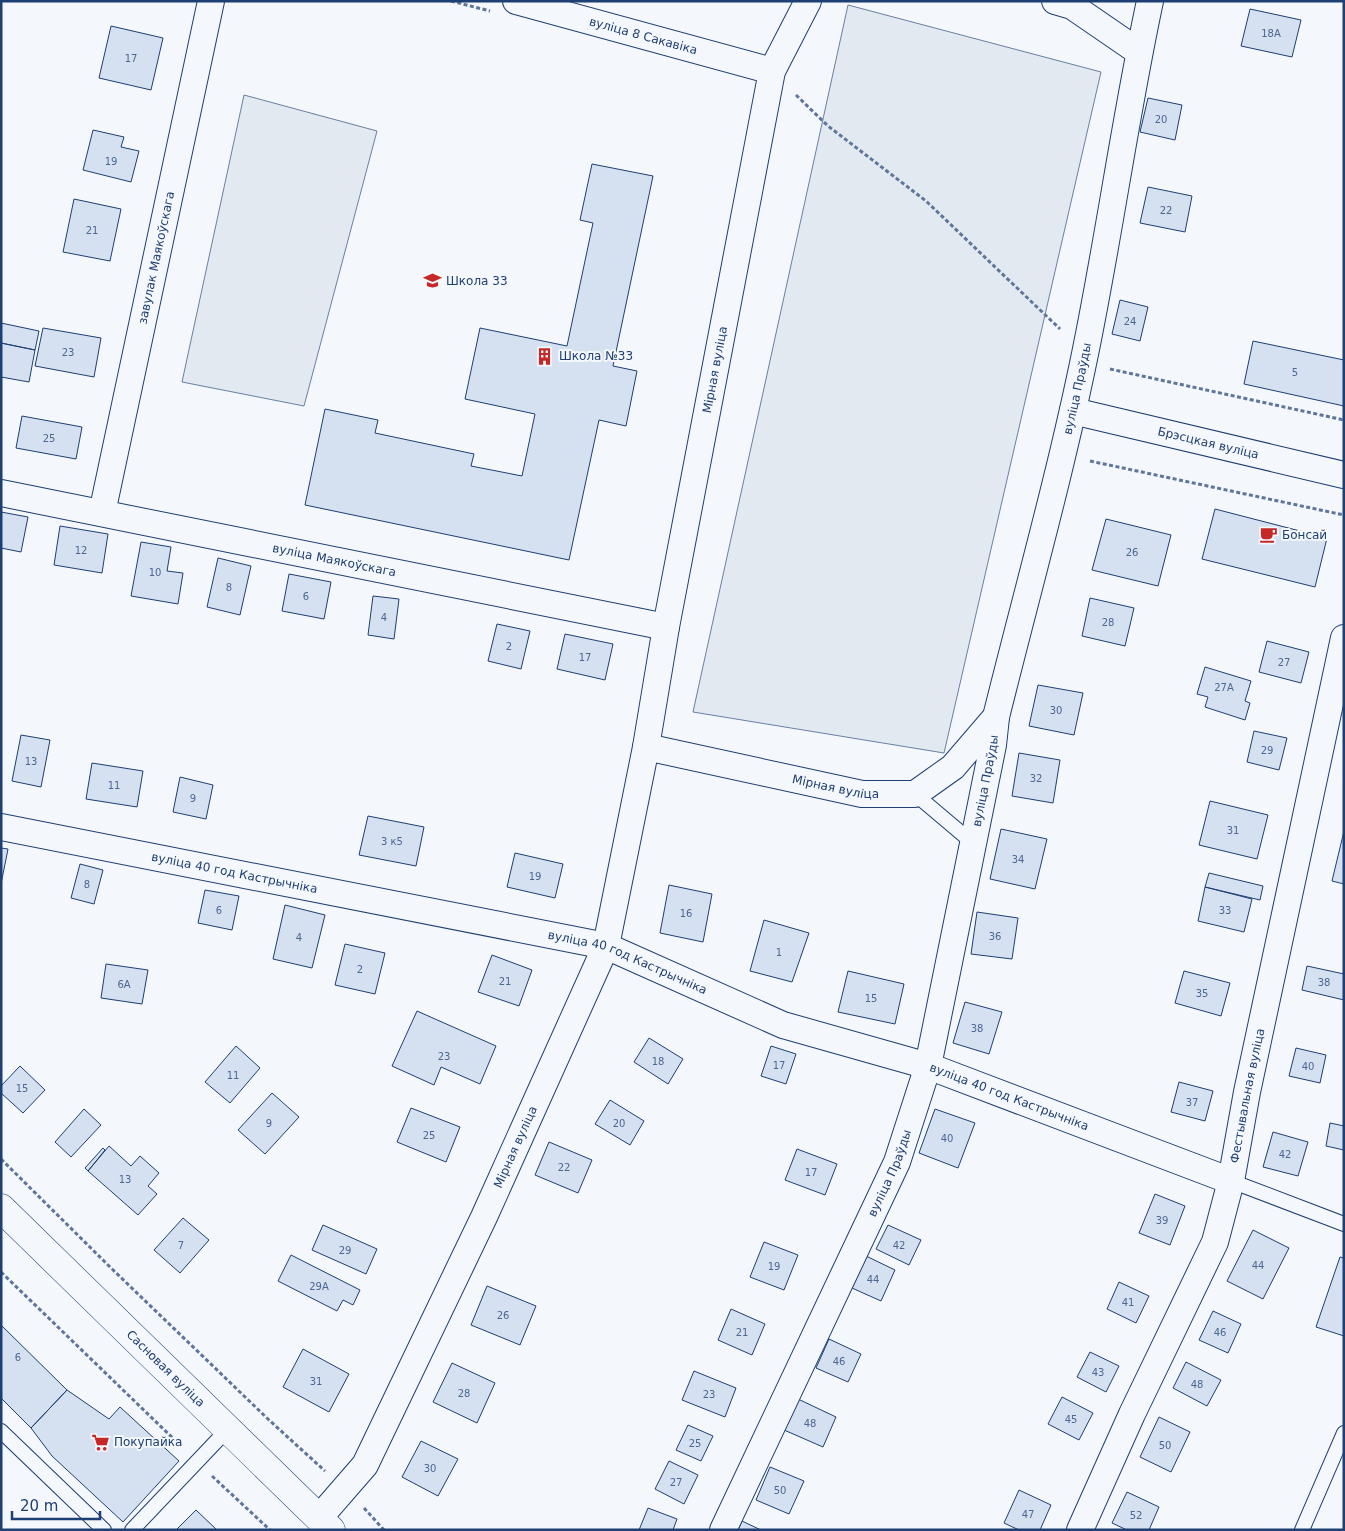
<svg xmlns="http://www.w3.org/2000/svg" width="1345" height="1531" font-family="'DejaVu Sans',sans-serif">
	<rect width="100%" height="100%" fill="#f4f7fb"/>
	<!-- green -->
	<path fill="#e3e9f0" stroke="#687fa3" d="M848 5 1101 72 944 753 693 712Z
		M244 95 377 131 304 406 182 382Z"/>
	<!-- building -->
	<path fill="#d5e0f0" stroke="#1d3f73" d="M1250 9 1301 20 1292 57 1241 46Z
		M111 26 163 38 151 90 99 78Z
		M1148 98 1182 105 1175 140 1140 132Z
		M93 130 124 137 121 147 139 151 131 182 83 170Z
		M592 164 653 176 613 366 637 371 626 426 599 420 569 560 305 505 325 409 378 420 375 433 474 454 471 466 522 476 535 414 465 399 480 328 567 346 593 223 580 220Z
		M1148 187 1192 196 1185 232 1140 223Z
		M74 199 121 209 110 261 63 252Z
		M1120 300 1148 307 1140 341 1112 334Z
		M1 323 39 331 35 350 1 343Z
		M43 328 101 338 94 377 35 366Z
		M1253 341 1344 360V406L1244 384Z
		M1 343 35 350 29 382 1 377Z
		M22 416 82 427 76 459 16 448Z
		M1215 509 1327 538 1315 587 1202 559Z
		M1 512 28 517 21 552 1 548Z
		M1106 519 1171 535 1158 586 1092 570Z
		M60 526 108 534 102 573 54 565Z
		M141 542 171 547 167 571 183 573 178 604 131 596Z
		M218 558 251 566 240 615 207 607Z
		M289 574 331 582 324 619 282 611Z
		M373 596 399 599 394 639 368 635Z
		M1090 598 1134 608 1125 646 1082 636Z
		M497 624 530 631 521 669 488 661Z
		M565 634 613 644 605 680 557 669Z
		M1267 641 1309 652 1301 683 1259 672Z
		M1205 667 1251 681 1245 701 1250 703 1245 720 1205 707 1208 697 1197 694Z
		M1038 685 1083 693 1074 735 1029 726Z
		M1254 731 1287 738 1279 770 1247 762Z
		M21 735 50 740 41 787 12 781Z
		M1019 753 1060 760 1053 803 1012 796Z
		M92 763 143 771 137 807 86 799Z
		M180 777 213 785 206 819 173 812Z
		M1210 801 1268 815 1257 859 1199 845Z
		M368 816 424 827 416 866 359 855Z
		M1001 829 1047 839 1035 889 990 879Z
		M1344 831V884L1332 881Z
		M1 848 8 849 1 884Z
		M515 853 563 864 555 898 507 887Z
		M80 864 103 870 94 904 71 898Z
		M1209 873 1263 886 1260 900 1205 887Z
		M669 885 712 894 703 942 660 933Z
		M1205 887 1252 899 1244 932 1198 921Z
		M205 890 239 896 232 930 198 923Z
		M285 905 325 915 312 968 273 959Z
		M977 912 1018 918 1012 959 971 954Z
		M764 920 809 933 792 982 750 971Z
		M345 944 385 953 375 994 335 985Z
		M492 955 532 970 519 1006 478 992Z
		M106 964 148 970 142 1004 101 998Z
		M1307 966 1344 974V1000L1302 990Z
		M848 971 904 984 895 1024 838 1012Z
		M1184 971 1230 983 1221 1016 1175 1003Z
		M965 1002 1002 1012 989 1054 953 1043Z
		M417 1011 496 1046 480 1084 441 1067 434 1085 392 1066Z
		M649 1038 683 1059 668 1084 634 1062Z
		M236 1046 260 1068 230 1103 205 1082Z
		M771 1046 796 1054 786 1084 761 1076Z
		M1296 1048 1326 1055 1320 1083 1289 1076Z
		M20 1066 45 1090 23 1113 1 1093V1086Z
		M1179 1082 1213 1091 1205 1121 1171 1112Z
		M272 1093 299 1117 265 1154 238 1130Z
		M610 1100 644 1121 630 1145 595 1124Z
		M411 1108 460 1127 446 1162 397 1142Z
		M84 1109 101 1125 71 1157 55 1142Z
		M935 1109 975 1123 958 1168 919 1153Z
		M1330 1123 1344 1126V1150L1326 1146Z
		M1273 1132 1308 1142 1298 1176 1263 1167Z
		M549 1142 592 1160 578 1193 535 1175Z
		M109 1146 131 1166 140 1156 159 1173 148 1186 157 1194 138 1215 88 1171Z
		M103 1148 105 1150 88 1171 85 1168Z
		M797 1149 837 1164 825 1195 785 1180Z
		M1155 1194 1185 1206 1170 1245 1139 1233Z
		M183 1218 209 1240 180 1273 154 1250Z
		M323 1225 377 1249 366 1274 312 1250Z
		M888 1225 921 1240 909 1265 876 1249Z
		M1253 1230 1289 1248 1263 1299 1227 1281Z
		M764 1242 798 1255 784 1290 750 1277Z
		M291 1255 360 1290 353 1305 343 1300 337 1311 278 1281Z
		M866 1256 895 1270 881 1301 852 1288Z
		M1340 1257 1344 1258V1336L1316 1327Z
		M1119 1282 1149 1296 1136 1323 1107 1309Z
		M487 1286 536 1306 520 1345 471 1325Z
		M731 1309 765 1324 752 1355 718 1340Z
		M1213 1311 1241 1324 1228 1353 1199 1340Z
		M1 1325 67 1390 31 1428 1 1398Z
		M829 1339 861 1354 848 1382 816 1368Z
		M303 1349 349 1374 329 1412 283 1387Z
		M1090 1352 1119 1366 1106 1392 1077 1377Z
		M1186 1362 1221 1380 1207 1406 1173 1388Z
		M452 1363 495 1383 477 1423 433 1402Z
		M694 1371 736 1388 725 1417 682 1400Z
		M67 1390 109 1419 120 1407 179 1461 123 1522 52 1456 31 1428Z
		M1062 1397 1093 1413 1079 1440 1048 1424Z
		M798 1399 836 1417 823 1447 784 1430Z
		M1159 1417 1190 1432 1171 1472 1140 1457Z
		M688 1425 713 1436 701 1461 676 1450Z
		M421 1441 458 1459 438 1496 402 1477Z
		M669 1461 698 1475 684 1504 655 1489Z
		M770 1467 804 1481 789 1514 756 1500Z
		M1019 1490 1051 1505 1040 1530H1019L1004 1523Z
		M1127 1492 1159 1507 1149 1530H1127L1112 1523Z
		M648 1508 677 1519 673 1530H639Z
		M196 1510 217 1530H176Z
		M742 1521 761 1530H738Z"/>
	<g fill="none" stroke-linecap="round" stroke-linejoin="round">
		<defs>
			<path id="service" d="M915 794 973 843
				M1231 1181 1344 1224
				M1 1431 104 1530
				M132 1530 228 1429
				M1302 1530 1344 1433"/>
			<g id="minor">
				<path id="s1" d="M516 1 772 71"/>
				<path d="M1055 1 1072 6 1139 52"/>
				<path id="s2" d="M1073 411 1344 475"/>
				<path id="s3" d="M1 493 666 627"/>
				<path id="s4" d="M102 513 211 1"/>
				<path id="s5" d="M646 747 862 794H915L953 767 996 717"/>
				<path id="s6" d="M1 827 606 946 783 1025 928 1066 1231 1181"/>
				<path id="s7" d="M319 1518 365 1465 484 1217 606 946 646 747 666 627 772 71 808 1"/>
				<path id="s8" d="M723 1530 897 1162 928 1066 993 745 996 717C1026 596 1060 476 1085 354 1109 237 1125 118 1150 1"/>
				<path id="s9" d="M1080 1530 1132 1414 1215 1242 1231 1181 1247 1092 1344 638"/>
			</g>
			<g id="secondary">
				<path id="s10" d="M1 1208 331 1530"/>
			</g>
		</defs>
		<!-- service casing -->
		<use href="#service" stroke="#1d3f73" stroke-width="16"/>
		<!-- minor casing -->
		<use href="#minor" stroke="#1d3f73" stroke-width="28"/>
		<!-- secondary casing -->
		<use href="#secondary" stroke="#1d3f73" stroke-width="29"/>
		<!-- path -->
		<path stroke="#5e769c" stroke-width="3" stroke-dasharray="4 2.5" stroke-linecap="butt" d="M451 1 490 11
			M796 95 828 126 926 201 1060 329
			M1110 369 1344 420
			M1090 461 1344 515
			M1 1159 110 1267 269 1420 325 1471
			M1 1272 182 1447
			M212 1476 270 1530
			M364 1508 384 1530"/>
		<!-- service -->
		<use href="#service" stroke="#f4f7fb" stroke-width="14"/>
		<!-- minor -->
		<use href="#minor" stroke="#f4f7fb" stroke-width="26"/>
		<!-- secondary -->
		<use href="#secondary" stroke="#f4f7fb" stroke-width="28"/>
	</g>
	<!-- icons -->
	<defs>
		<symbol id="school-bare" viewBox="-9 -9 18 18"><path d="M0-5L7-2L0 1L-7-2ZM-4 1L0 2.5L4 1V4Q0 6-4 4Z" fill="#c62828" stroke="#f4f7fb" stroke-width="2.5" paint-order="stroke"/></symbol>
		<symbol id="building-bare" viewBox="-9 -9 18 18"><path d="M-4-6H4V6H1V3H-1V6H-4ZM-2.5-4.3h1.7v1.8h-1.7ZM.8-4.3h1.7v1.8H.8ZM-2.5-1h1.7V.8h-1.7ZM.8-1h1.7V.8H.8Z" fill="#c62828" stroke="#f4f7fb" stroke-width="2.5" paint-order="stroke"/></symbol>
		<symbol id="cafe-bare" viewBox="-9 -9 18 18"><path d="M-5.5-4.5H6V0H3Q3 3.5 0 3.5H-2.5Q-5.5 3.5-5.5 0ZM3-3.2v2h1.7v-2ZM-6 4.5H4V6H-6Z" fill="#c62828" stroke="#f4f7fb" stroke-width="2.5" paint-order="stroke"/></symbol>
		<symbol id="supermarket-bare" viewBox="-9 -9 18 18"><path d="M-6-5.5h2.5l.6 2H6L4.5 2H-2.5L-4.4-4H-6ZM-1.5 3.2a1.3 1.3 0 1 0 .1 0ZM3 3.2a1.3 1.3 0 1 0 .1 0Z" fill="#c62828" stroke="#f4f7fb" stroke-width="2.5" paint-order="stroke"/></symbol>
	</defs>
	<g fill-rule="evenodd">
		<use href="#school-bare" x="420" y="268" width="25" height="25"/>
		<use href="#building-bare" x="532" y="344" width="25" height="25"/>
		<use href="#cafe-bare" x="1256" y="522" width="25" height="25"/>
		<use href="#supermarket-bare" x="88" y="1430" width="25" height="25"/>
	</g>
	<g text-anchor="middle" stroke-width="4" stroke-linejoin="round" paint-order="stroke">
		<!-- number labels -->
		<g font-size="10" fill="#4b6792">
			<text x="1271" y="37">18А</text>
			<text x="131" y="62">17</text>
			<text x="1161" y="123">20</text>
			<text x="111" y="165">19</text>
			<text x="1166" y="214">22</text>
			<text x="92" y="234">21</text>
			<text x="1130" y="325">24</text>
			<text x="68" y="356">23</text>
			<text x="1295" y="376">5</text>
			<text x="49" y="442">25</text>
			<text x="81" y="554">12</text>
			<text x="1132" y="556">26</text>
			<text x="155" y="576">10</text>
			<text x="229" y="591">8</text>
			<text x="306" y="600">6</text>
			<text x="384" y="621">4</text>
			<text x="1108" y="626">28</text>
			<text x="509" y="650">2</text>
			<text x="585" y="661">17</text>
			<text x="1284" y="666">27</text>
			<text x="1224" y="691">27А</text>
			<text x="1056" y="714">30</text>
			<text x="1267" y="754">29</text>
			<text x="31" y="765">13</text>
			<text x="1036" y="782">32</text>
			<text x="114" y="789">11</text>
			<text x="193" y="802">9</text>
			<text x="1233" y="834">31</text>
			<text x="392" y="845">3 к5</text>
			<text x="1018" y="863">34</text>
			<text x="535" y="880">19</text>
			<text x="87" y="888">8</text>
			<text x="219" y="914">6</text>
			<text x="1225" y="914">33</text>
			<text x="686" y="917">16</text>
			<text x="995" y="940">36</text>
			<text x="299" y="941">4</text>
			<text x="779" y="956">1</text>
			<text x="360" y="973">2</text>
			<text x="505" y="985">21</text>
			<text x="1324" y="986">38</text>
			<text x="124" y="988">6А</text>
			<text x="1202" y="997">35</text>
			<text x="871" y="1002">15</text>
			<text x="977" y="1032">38</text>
			<text x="444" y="1060">23</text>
			<text x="658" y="1065">18</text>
			<text x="779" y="1069">17</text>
			<text x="1308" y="1070">40</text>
			<text x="233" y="1079">11</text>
			<text x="22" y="1092">15</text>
			<text x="1192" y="1106">37</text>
			<text x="269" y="1127">9</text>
			<text x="619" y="1127">20</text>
			<text x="429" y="1139">25</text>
			<text x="947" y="1142">40</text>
			<text x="1285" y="1158">42</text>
			<text x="564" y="1171">22</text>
			<text x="811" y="1176">17</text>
			<text x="125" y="1183">13</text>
			<text x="1162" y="1224">39</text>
			<text x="181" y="1249">7</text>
			<text x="899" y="1249">42</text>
			<text x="345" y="1254">29</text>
			<text x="1258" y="1269">44</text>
			<text x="774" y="1270">19</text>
			<text x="873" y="1283">44</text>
			<text x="319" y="1290">29А</text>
			<text x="1128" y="1306">41</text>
			<text x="503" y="1319">26</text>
			<text x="742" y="1336">21</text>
			<text x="1220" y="1336">46</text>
			<text x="18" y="1361">6</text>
			<text x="839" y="1365">46</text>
			<text x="1098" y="1376">43</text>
			<text x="316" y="1385">31</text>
			<text x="1197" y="1388">48</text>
			<text x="464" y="1397">28</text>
			<text x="709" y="1398">23</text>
			<text x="1071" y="1423">45</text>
			<text x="810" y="1427">48</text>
			<text x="695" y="1447">25</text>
			<text x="1165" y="1449">50</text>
			<text x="430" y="1472">30</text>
			<text x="676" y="1486">27</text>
			<text x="780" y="1494">50</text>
			<text x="1028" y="1518">47</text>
			<text x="1136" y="1519">52</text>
		</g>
		<!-- street labels -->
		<g font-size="12" fill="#1d3f73" stroke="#f4f7fb">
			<text dy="4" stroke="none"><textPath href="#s1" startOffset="132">вуліца 8 Сакавіка</textPath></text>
			<text dy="4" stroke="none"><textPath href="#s4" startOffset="261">завулак Маякоўскага</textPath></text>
			<text dy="4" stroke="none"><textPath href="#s7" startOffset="1229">Мірная вуліца</textPath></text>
			<text dy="4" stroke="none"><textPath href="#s8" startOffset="1202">вуліца Праўды</textPath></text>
			<text dy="4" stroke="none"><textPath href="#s2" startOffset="139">Брэсцкая вуліца</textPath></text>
			<text dy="4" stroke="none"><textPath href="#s3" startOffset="340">вуліца Маякоўскага</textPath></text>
			<text dy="4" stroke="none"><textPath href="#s8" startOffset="799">вуліца Праўды</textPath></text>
			<text dy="4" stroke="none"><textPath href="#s5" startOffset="194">Мірная вуліца</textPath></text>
			<text dy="4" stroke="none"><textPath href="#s6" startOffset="238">вуліца 40 год Кастрычніка</textPath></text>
			<text dy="4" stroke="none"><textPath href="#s6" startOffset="642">вуліца 40 год Кастрычніка</textPath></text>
			<text dy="4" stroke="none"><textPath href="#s9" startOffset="468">Фестывальная вуліца</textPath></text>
			<text dy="4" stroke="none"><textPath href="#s6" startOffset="1048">вуліца 40 год Кастрычніка</textPath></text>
			<text dy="4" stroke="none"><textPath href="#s7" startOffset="422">Мірная вуліца</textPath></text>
			<text dy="4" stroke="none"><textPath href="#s8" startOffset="394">вуліца Праўды</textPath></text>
			<text dy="4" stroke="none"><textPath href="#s10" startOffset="230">Сасновая вуліца</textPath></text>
		</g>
		<!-- poi labels -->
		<g font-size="12" fill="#1d3f73" stroke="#f4f7fb" text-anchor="start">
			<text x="446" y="285">Школа 33</text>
			<text x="559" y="360">Школа №33</text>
			<text x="1282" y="539">Бонсай</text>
			<text x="114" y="1446">Покупайка</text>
		</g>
	</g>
	<!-- border -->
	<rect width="1345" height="1531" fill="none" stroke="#1d3f73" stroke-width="5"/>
	<!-- scale -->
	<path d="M12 1511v8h88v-8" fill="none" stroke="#1d3f73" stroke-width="2.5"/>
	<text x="20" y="1511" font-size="15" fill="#1d3f73" stroke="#f4f7fb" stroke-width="4" paint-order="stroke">20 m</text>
</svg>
